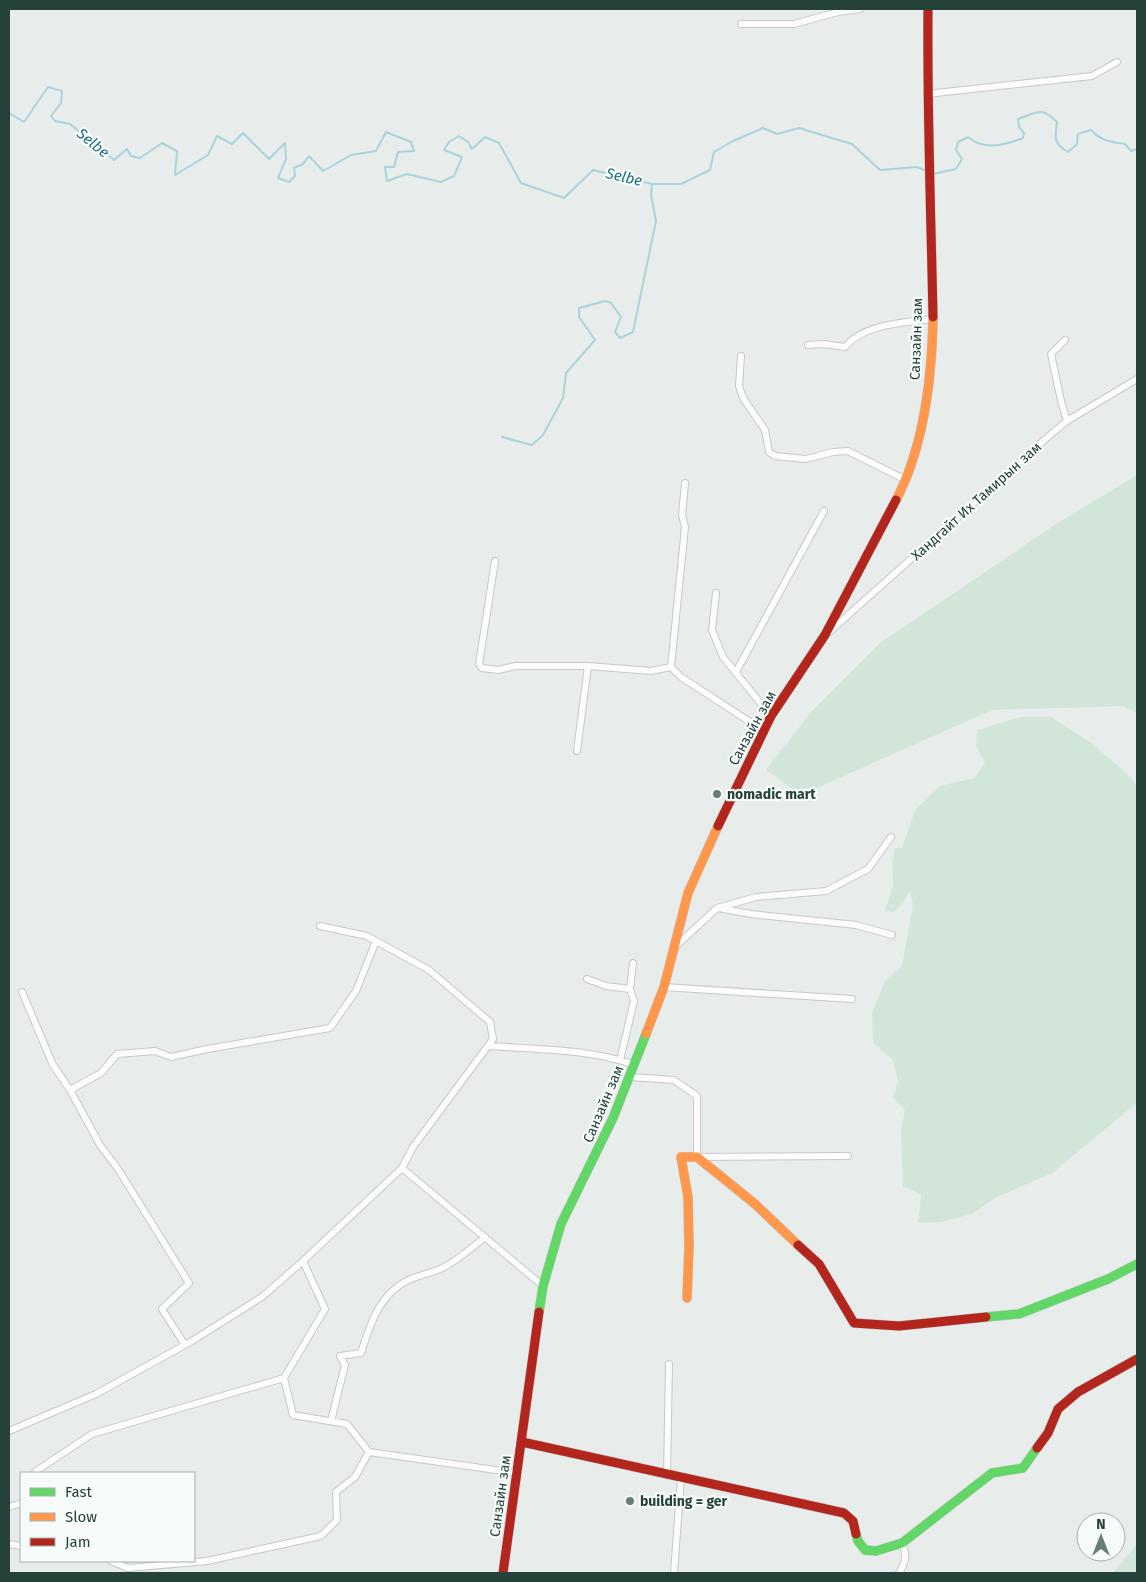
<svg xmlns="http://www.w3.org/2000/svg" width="1146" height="1582" font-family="'Fira Sans',sans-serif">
	<rect width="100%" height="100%" fill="#e8edeb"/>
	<!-- green -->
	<path fill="#d1e6d8" d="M1137 475V713L1123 706 992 710 801 795 766 770 811 712 880 643 1056 524Z
		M1020 717H1051L1090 742 1132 778 1137 787V1103L1052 1173 995 1198 972 1214 941 1222 918 1223 921 1195 903 1186 901 1131 905 1110 893 1097 898 1082 893 1060 873 1043 872 1013 885 981 902 966 913 904 910 891 903 903 894 912 885 911 893 885 892 865 895 848H902L915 810 940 786 974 778 985 763 976 746 977 730Z
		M1137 1544V1573H1113Z"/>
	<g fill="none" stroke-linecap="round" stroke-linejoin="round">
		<!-- stream -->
		<path stroke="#a9d4db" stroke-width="2" d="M9 113 24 122 48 87 62 91 61 103 51 116 55 121 70 124 114 160 127 149 131 156 140 158 162 143 177 151 175 175 208 155 217 136 232 144 243 133 269 159 285 143 286 159 278 178 289 182 295 176 294 168 303 164 309 156 323 171 351 155 376 151 386 132 411 142 414 151 398 152 394 167H385L387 181 407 174 441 182 454 176 462 157 444 150 449 142 459 136 468 142 472 149 485 137 499 143 521 183 564 198 593 170 652 184H681L710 170 714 152 733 141 763 128 777 134 799 128 852 144 880 170 917 167 926 171
			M933 174 956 169 962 159 956 150 958 142 968 137C984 151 1005 145 1023 138L1024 133 1019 127 1018 119C1038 112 1041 106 1057 122 1055 138 1053 143 1068 152L1077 144 1078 134 1091 130C1101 141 1112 142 1125 144L1131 151 1137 149
			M502 437 532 445 543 435 563 398 566 373 595 340 579 317V308L605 301 611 303 621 317 615 332 620 338 633 332 656 221 651 195 652 184"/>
		<defs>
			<path id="street" d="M741 24H794L838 12 860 9
				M927 94 1092 76 1117 62
				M1065 340 1051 354 1061 401 1067 421
				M808 345 823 344 845 347C864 323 905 323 933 319
				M741 356 739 386 743 398 765 430 769 452 775 456 806 459 833 452 848 451 906 480
				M495 561 479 664 482 668 498 670 515 666H588L651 671 671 667 681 677 764 731
				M716 593 712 630 723 657 771 716
				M828 633 1050 435 1067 421 1137 379
				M671 667 685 527 682 515 685 483
				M736 672 824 511
				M577 751 588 666
				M718 908 751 914 856 925 892 935
				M320 926 367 936 429 970 490 1022 493 1039 413 1147 402 1168 543 1286
				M675 947 717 908 756 897 826 891 868 869 891 837
				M587 979 606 986 630 989 634 1001 620 1060
				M664 987 852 999
				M630 989 633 963
				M22 992 53 1065 70 1090 101 1073 117 1054 155 1051 171 1057 207 1049 330 1028 356 991 376 941
				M488 1046C535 1049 591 1049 635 1065
				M630 1077 674 1080 697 1096V1157L848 1156
				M70 1090 100 1145 118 1169 189 1283 162 1309 185 1345
				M284 1378 293 1415 347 1424 369 1452 517 1473
				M331 1421 345 1365 340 1356 361 1353C370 1324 380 1292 411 1279 423 1274 437 1272 448 1265 461 1257 473 1247 485 1237
				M9 1431 96 1394 192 1341 262 1297 303 1261 402 1168
				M35 1473 36 1471 92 1434 284 1378 325 1309 303 1261
				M667 1475 669 1364
				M9 1507 21 1503
				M9 1544 21 1546
				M111 1561 128 1568 207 1561 321 1536 337 1520 336 1492 355 1477 369 1452
				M674 1573 681 1478
				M899 1573C906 1562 907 1556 902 1543"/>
			<path id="fast" d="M539 1312 543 1286 561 1224 613 1118 646 1034
				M986 1317 1019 1314 1108 1279 1137 1264
				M856 1534 858 1541 865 1550 876 1551 902 1543 992 1473 1023 1468 1037 1448"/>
			<path id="slow" d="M896 500C924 447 932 376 933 317
				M646 1034 664 987 688 893 718 826
				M687 1298 689 1247 688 1197 681 1157H697L755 1204 798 1245"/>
			<path id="jam" d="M928 9C927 112 931 215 933 317
				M718 826 771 716 825 635 896 500
				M798 1245 819 1264 854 1323 899 1326 986 1317
				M522 1442 844 1513 853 1521 856 1534
				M1037 1448 1048 1433 1058 1409 1078 1392 1137 1359
				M503 1573 539 1312"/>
		</defs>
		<!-- street casing -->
		<use href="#street" stroke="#c5cac8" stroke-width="8"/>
		<!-- fast casing -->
		<use href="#fast" stroke="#c3cbc8" stroke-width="10"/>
		<!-- slow casing -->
		<use href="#slow" stroke="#c3cbc8" stroke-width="10"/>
		<!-- jam casing -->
		<use href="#jam" stroke="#c3cbc8" stroke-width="10"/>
		<!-- street -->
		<use href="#street" stroke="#fcfcfc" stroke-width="6"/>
		<!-- fast -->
		<use href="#fast" stroke="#63d668" stroke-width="9"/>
		<!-- slow -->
		<use href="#slow" stroke="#ff974d" stroke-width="9"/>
		<!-- jam -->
		<use href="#jam" stroke="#b3261e" stroke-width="9"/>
	</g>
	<!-- markers -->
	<g fill="#697e78" stroke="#f7fbf9" stroke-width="2">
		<circle cx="717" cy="794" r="5"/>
		<circle cx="630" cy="1501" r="5"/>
	</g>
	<g text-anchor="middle" stroke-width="4.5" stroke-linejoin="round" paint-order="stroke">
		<!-- street labels -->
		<g font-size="14" fill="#24423a" stroke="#f7fbf9">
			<text transform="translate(916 339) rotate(-88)" y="5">Санзайн зам</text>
			<text transform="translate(976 501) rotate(-42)" y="5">Хандгайт Их Тамирын зам</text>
			<text transform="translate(752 728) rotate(-61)" y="5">Санзайн зам</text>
			<text transform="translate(603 1104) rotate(-67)" y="5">Санзайн зам</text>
			<text transform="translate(500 1496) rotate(-82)" y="5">Санзайн зам</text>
		</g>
		<!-- poi labels -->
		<g font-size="14" font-weight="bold" fill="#24423a" stroke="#f7fbf9" text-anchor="start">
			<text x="727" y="799">nomadic mart</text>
			<text x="640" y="1506">building = ger</text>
		</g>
		<!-- water labels -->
		<g font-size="15" font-style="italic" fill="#1c6f80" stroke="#f7fbf9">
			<text transform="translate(93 143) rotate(39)" y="5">Selbe</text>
			<text transform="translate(624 177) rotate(13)" y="5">Selbe</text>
		</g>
	</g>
	<!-- border -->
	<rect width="1146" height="1582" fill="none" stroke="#24423a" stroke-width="20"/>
	<!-- legend -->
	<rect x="20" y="1472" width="175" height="90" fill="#f7fbf9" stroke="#a3b1ad"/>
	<rect x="30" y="1488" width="25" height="8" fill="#63d668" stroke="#a3b1ad"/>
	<text x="65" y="1497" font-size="15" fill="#24423a">Fast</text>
	<rect x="30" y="1513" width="25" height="8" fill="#ff974d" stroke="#a3b1ad"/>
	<text x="65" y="1522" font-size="15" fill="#24423a">Slow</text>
	<rect x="30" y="1538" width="25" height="8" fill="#b3261e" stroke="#a3b1ad"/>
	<text x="65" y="1547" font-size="15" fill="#24423a">Jam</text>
	<!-- north arrow -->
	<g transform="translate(1101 1537)"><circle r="24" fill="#f7fbf9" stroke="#a3b1ad"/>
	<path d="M0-4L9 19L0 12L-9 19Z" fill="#697e78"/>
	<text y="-8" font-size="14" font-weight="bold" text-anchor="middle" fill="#24423a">N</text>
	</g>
</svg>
